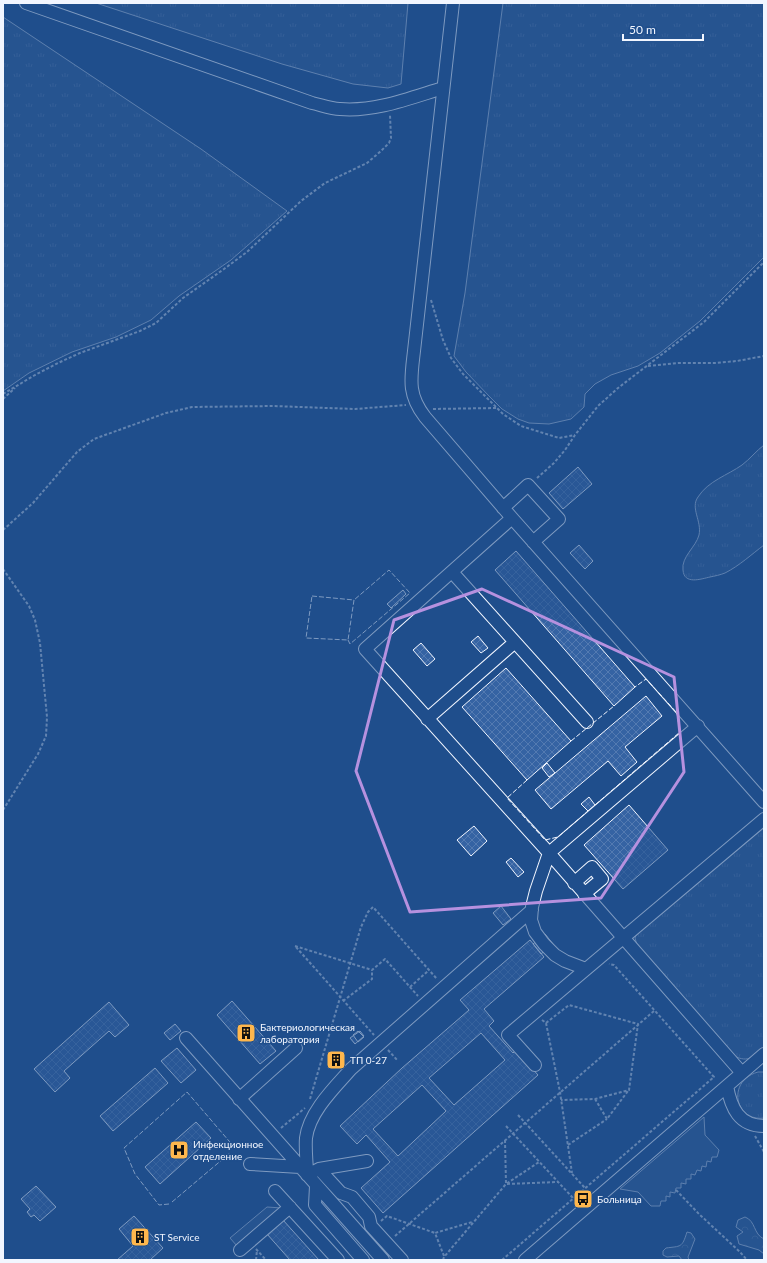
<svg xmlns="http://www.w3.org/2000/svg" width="767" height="1263" font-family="Lato,sans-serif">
	<defs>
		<pattern id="grass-tufts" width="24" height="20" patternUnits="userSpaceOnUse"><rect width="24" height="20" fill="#305b95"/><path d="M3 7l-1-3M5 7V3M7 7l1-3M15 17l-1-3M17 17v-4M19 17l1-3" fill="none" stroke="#4e73a5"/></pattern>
		<pattern id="forest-crowns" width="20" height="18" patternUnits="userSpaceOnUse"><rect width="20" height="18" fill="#305b95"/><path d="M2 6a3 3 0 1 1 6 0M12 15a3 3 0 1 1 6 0" fill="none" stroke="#4e73a5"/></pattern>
		<pattern id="building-cross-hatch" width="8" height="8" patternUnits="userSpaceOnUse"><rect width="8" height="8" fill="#3563a3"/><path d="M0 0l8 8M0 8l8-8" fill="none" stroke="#537ab1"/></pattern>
	</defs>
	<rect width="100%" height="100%" fill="#1f4e8c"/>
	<!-- grass -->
	<path fill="url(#grass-tufts)" stroke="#a8bbd7" d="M96 3H408L401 84 388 88 353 84 282 64Z
		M503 3H764V257L700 321 660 353 638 366 611 375 595 384 585 394 584 407 571 419 549 424 529 423 518 419 502 409 489 396 466 372 454 356 465 293Z
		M3 17 201 149 287 211 231 260 179 296 151 320 116 337 72 352 29 373 3 391Z
		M764 445V545C752 554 739 566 725 573 720 575 715 576 710 577 701 579 684 585 683 570 681 557 696 547 699 535 702 521 690 508 698 497 708 481 728 475 742 465 750 459 756 451 764 445Z
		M764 823V1047C753 1057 749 1063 734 1056L637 945 635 938 638 930Z
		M758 1072H764V1118C735 1122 726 1081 758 1072Z"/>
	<!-- forest -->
	<path fill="url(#forest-crowns)" stroke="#a8bbd7" d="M745 1217C756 1221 753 1234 764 1239V1254L759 1250 739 1244 737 1236 743 1232 736 1227 738 1220Z
		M687 1232 691 1233 695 1239 688 1257 689 1260H682L679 1256 667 1257 663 1255V1251L666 1248C681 1246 682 1248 687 1232Z"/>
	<!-- built -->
	<path fill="#305b95" stroke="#a8bbd7" d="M704 1117 705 1135 719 1150 717 1157H712L711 1162 707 1161 706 1167 702 1166 701 1171 697 1170 695 1175 691 1174V1179H686V1184L681 1183V1188H676L675 1193 670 1192V1197L666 1196V1201H661L660 1206H651L638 1192 620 1189Z
		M267 1207 282 1208 237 1246 230 1238Z"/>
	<!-- building -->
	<path fill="url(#building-cross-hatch)" stroke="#f2f6ff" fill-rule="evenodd" d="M578 467 592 484 563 509 549 493Z
		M579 545 593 561 585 569 570 553Z
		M516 551 635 687 614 706 495 570Z
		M403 590 406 594 391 608 387 604Z
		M478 636 488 648 481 653 471 642Z
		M421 643 435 659 427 666 413 650Z
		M506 668 571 741 527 780 462 707Z
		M646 696 662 716 625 747 637 762 621 776 608 761 551 809 535 790Z
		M547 763 555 773 549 777 542 768Z
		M589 797 595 805 588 811 581 804Z
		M629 805 668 850 623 889 584 845Z
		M474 826 487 841 471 856 457 840Z
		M511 858 524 872 518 877 506 862Z
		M501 906 511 919 503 925 493 913Z
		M545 934 553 944 541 954 533 944Z
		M530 940 544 957 484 1009 494 1021 489 1026 513 1053 516 1050 538 1075 383 1213 361 1188 390 1162 366 1135 357 1144 340 1126 402 1068 469 1010 460 1000ZM481 1033 505 1060 454 1105 429 1078ZM422 1085 446 1111 398 1156 373 1129Z
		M232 1001 276 1051 260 1064 217 1015Z
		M109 1002 129 1025 115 1037 109 1031 64 1071 70 1078 55 1092 34 1069Z
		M175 1024 181 1031 170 1040 164 1033Z
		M358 1031 364 1037 358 1042 353 1035Z
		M360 1031 364 1036 355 1044 350 1038Z
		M177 1048 196 1070 181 1083 161 1061Z
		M335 1051 345 1063 338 1069 328 1057Z
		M155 1068 168 1083 113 1131 100 1116Z
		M196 1122 211 1138 160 1184 145 1167Z
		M36 1186 56 1207 40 1221 34 1215 31 1217 27 1212 30 1209 21 1199Z
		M134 1216 163 1248 150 1260H117L133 1246 119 1229Z
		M283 1220 319 1260H290L267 1234Z"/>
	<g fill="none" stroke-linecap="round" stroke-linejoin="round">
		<defs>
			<path id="minor" d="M26 3 312 103C321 105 331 109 340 109 375 112 410 98 443 88
				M453 3 414 351C411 378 407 394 425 417L512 518 764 802
				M503 508 528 485 559 519 533 542
				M512 518 365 649 549 853 742 1073
				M452 572 587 722
				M427 719 515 642
				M574 883 592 867 602 879 584 894
				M586 969 565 961 555 955 544 944 535 932 531 920 532 907 536 891 549 853 698 726
				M186 1038 383 1260
				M535 1065 508 1035 764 819
				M727 1086C731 1108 739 1126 764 1126
				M239 1099 296 1048
				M367 1161 319 1169 307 1175C307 1163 305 1150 306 1138 309 1112 335 1087 351 1069L532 910
				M250 1164 300 1167
				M319 1169 341 1193 352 1197 369 1217 371 1226 402 1260
				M316 1186 315 1205 363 1260
				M275 1191 338 1260
				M240 1250 290 1207
				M525 1260 764 1054"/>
		</defs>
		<!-- minor casing -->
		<use href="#minor" stroke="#f2f6ff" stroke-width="14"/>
		<!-- path -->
		<path stroke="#b3c4dc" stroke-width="2" stroke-dasharray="3 2" stroke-linecap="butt" d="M431 300 443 340 451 358 463 374 503 414 521 426 559 438 575 435
			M648 366 679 363H716L737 361 764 356
			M3 394 35 375 58 363 80 353 140 331 156 323 183 298 224 269 247 252 301 201 325 183 367 163 381 151 389 143 391 138 390 115
			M3 399 15 388
			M433 409 496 408
			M537 478 554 463 565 450 575 435 598 406 618 388 704 322 764 262
			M3 530 33 503 77 452 94 439 166 413 192 407 273 406 355 409 406 405
			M3 569 29 606 35 620 40 643 47 717 46 736 38 754 3 810
			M295 946 372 970 385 959 418 996
			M296 947 374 1035
			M410 987 429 970
			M343 1001 372 979V970
			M542 1020 546 1023 560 1092 572 1173
			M546 1023 569 1005 638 1024 629 1090 595 1099 561 1100
			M388 1050 398 1061
			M310 1099 361 927 368 912 373 907 437 979
			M595 1099 607 1119 628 1091
			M518 1115 585 1188
			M506 1126 573 1198
			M281 1128 305 1108
			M755 1136 764 1152
			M505 1140 506 1184 558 1182
			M568 1145 607 1119
			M676 1190 699 1214 740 1252 747 1260
			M381 1221 387 1216 435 1233
			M395 1236 654 1011
			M256 1249 266 1260
			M444 1256 435 1233 472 1222
			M256 1260 257 1250
			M443 1260 444 1257 506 1184 539 1162
			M502 1260 714 1077 614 965 609 964"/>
		<!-- minor -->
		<use href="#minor" stroke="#1f4e8c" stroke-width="12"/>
		<!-- fence -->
		<path stroke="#f2f6ff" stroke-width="1" stroke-dasharray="5 2" stroke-linecap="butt" d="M312 596 354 600 348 640 306 638Z
			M348 640 350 644 410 593 389 570 354 600
			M571 741 614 706
			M527 780 507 798 545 840 558 837 588 811
			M595 805 680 732 677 713 646 679 635 687
			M172 1202 230 1153
			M169 1204 159 1205 135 1174 124 1148 187 1092 235 1148"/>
	</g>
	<!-- marked area -->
	<path d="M0 0H767V1263H0ZM482 589 674 677 684 772 601 898 410 912 356 771 394 620Z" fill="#1f4e8c" fill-opacity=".55" fill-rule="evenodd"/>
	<path fill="none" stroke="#b691df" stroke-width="3" stroke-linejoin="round" d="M482 589 674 677 684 772 601 898 410 912 356 771 394 620Z"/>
	<!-- icons -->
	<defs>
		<symbol id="building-square" viewBox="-11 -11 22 22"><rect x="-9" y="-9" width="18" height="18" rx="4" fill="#ffb74d" stroke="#1f4e8c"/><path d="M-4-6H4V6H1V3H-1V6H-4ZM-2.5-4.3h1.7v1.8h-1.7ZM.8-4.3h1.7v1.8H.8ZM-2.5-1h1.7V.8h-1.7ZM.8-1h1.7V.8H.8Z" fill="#111"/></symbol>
		<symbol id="hospital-square" viewBox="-11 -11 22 22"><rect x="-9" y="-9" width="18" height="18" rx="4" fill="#ffb74d" stroke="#1f4e8c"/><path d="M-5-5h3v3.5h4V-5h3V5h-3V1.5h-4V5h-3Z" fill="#111"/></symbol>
		<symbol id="bus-square" viewBox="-11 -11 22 22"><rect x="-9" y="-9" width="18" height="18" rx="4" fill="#ffb74d" stroke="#1f4e8c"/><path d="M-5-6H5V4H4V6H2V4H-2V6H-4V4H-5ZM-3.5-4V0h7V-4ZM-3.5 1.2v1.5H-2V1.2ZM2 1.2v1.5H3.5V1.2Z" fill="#111"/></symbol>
	</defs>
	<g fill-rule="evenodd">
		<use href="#building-square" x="235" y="1022" width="22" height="22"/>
		<use href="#building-square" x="325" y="1049" width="22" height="22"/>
		<use href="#hospital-square" x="168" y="1139" width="22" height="22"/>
		<use href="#bus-square" x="572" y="1188" width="22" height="22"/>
		<use href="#building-square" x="129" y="1226" width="22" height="22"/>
	</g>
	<g text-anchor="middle" stroke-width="3" stroke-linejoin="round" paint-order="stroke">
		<!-- poi labels -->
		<g font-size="10" fill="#f2f6ff" stroke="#1f4e8c" text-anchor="start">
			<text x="260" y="1031">Бактериологическая<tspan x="260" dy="12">лаборатория</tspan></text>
			<text x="350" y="1064">ТП 0-27</text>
			<text x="193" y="1148">Инфекционное<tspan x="193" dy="12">отделение</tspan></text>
			<text x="597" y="1203">Больница</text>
			<text x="154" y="1241">ST Service</text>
		</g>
	</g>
	<!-- border -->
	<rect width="767" height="1263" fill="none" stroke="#f2f6ff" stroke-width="8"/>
	<!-- scale -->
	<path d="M623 34v6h80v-6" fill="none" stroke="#f2f6ff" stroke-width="2"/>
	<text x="629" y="34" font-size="12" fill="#f2f6ff" stroke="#1f4e8c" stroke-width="3" paint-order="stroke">50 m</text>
</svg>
